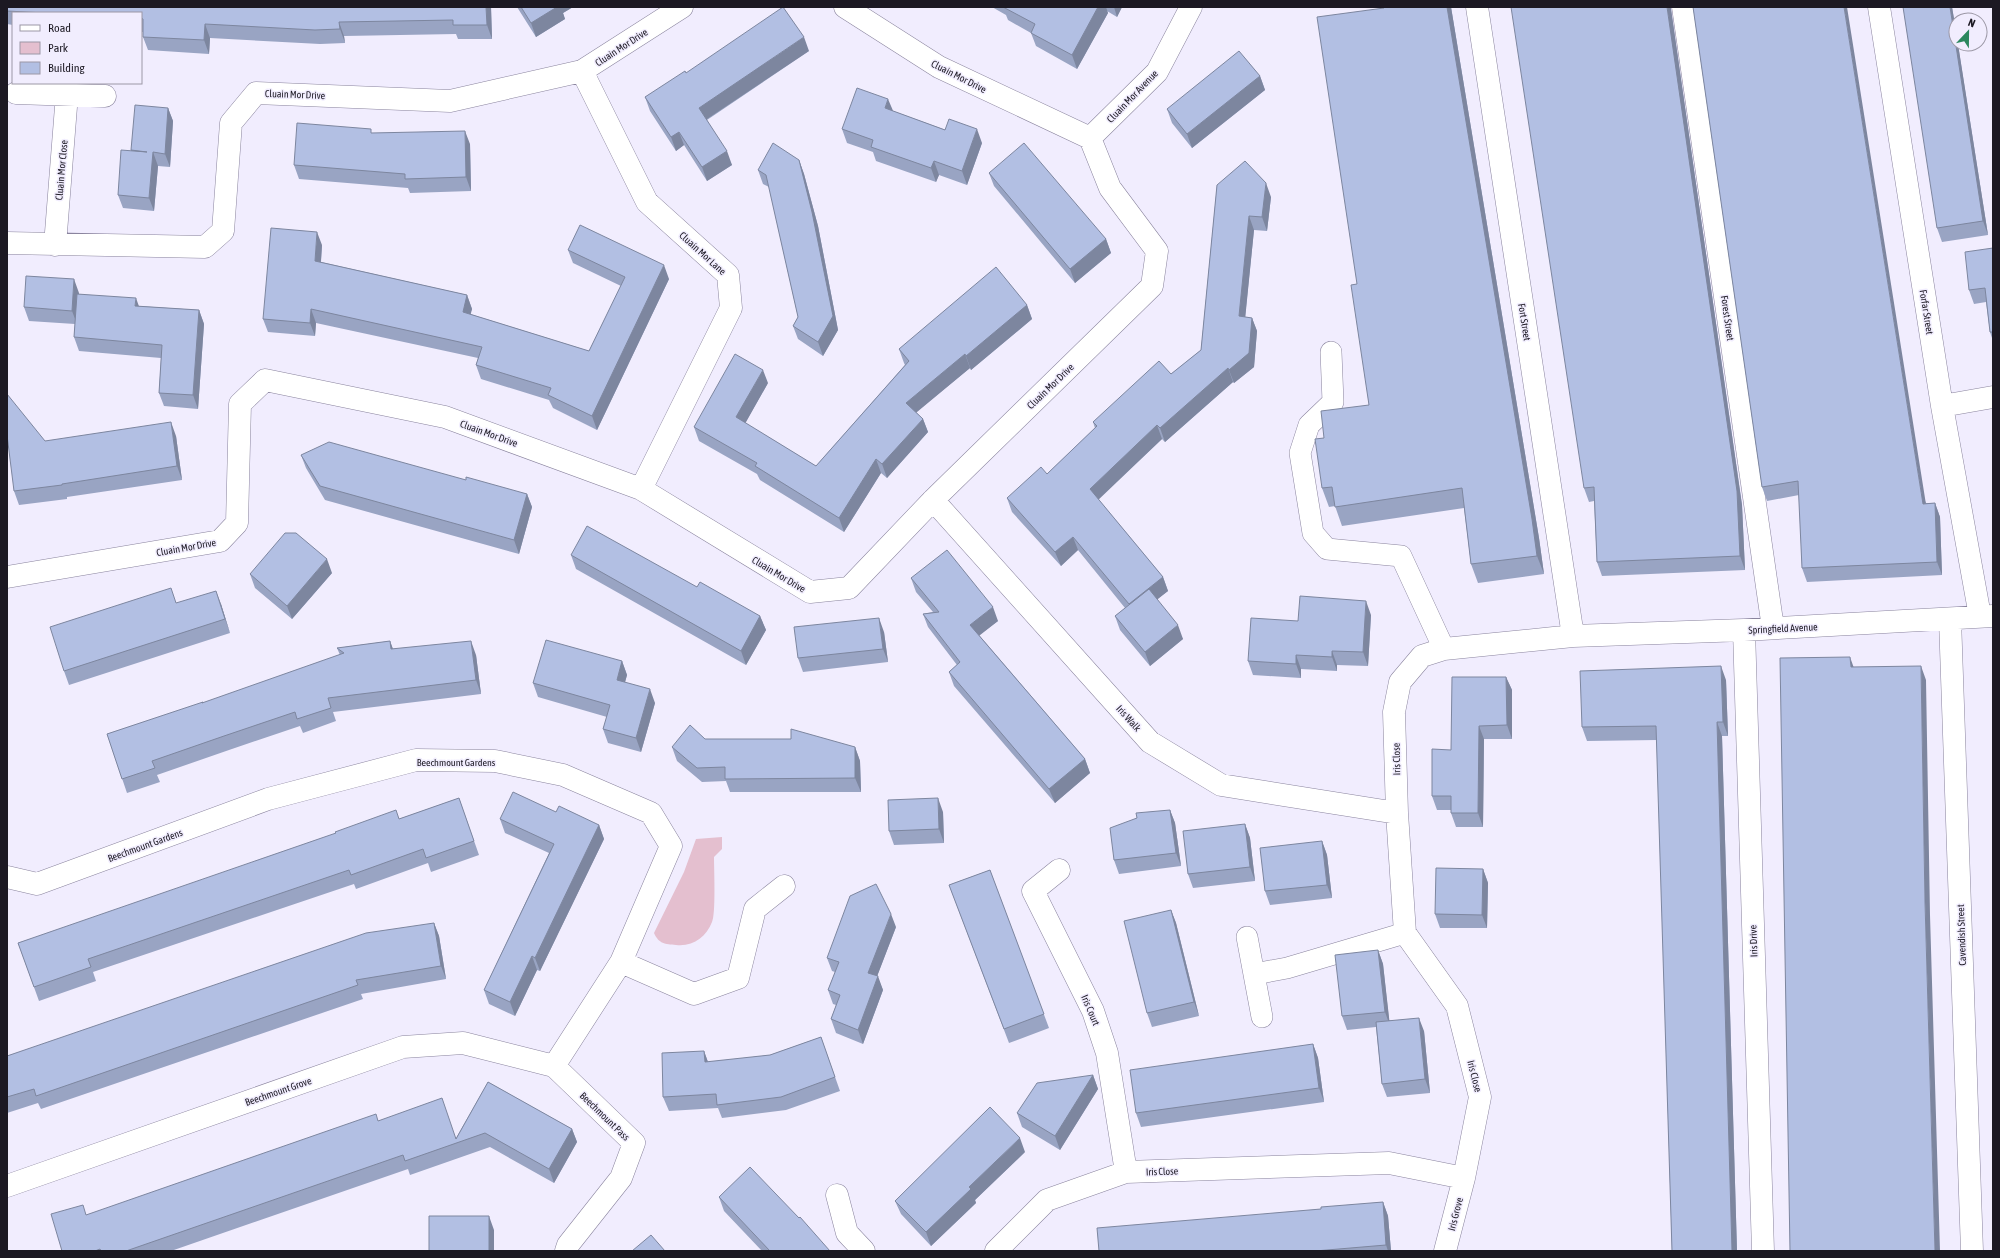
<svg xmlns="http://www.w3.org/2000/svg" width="2000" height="1258" font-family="'Asap Condensed',sans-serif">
	<rect width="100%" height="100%" fill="#f1edfe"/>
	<!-- green -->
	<path fill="#e4bfcf" d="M722 837V849L714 857C714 869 716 914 712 922 706 937 693 947 676 945 665 944 659 944 654 933L684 872 696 839Z"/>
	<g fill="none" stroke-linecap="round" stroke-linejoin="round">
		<defs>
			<path id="lane" d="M1331 352 1333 402 1309 425 1300 453 1313 533 1327 549 1401 556 1444 649
				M1247 937 1262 1017
				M1254 974 1287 968 1405 933"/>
			<path id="street" d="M1477 7 1573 636
				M1683 7 1773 628
				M1879 7 1942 406 1980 616
				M582 71 647 202 728 275 731 308 641 489
				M16 93 105 96
				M1090 138 1157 72 1191 7
				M7 243 205 247 223 231 231 123 256 93 450 101 582 71 682 7
				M55 245 67 94
				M1942 406 1993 397
				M933 500 1150 742 1221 785 1397 813
				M7 577 220 541 237 523 240 404 265 380 445 417 641 489 810 592 849 588 933 500 1152 286 1157 251 1110 188 1090 138 939 67 845 7
				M1950 619 1972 1251
				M1744 630 1763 1251
				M1059 870 1033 891 1093 1011 1107 1053 1126 1172
				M7 877 37 884 268 799 416 760 495 761 563 775 651 813 671 846 621 962 554 1066
				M621 962 694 994 738 978 755 909 784 886
				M7 1186 403 1047 463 1043 554 1066 634 1143 621 1178 568 1245 566 1251
				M837 1195 847 1233 864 1251
				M996 1251 1047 1200 1126 1172 1389 1163 1464 1178
				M1445 1251 1464 1178 1480 1097 1457 1006 1405 933 1397 813 1394 712 1400 682 1422 656 1444 649 1573 636 1744 630 1993 616"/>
		</defs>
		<!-- lane casing -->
		<use href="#lane" stroke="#8a849e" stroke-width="22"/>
		<!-- street casing -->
		<use href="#street" stroke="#8a849e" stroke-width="23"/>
		<!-- lane -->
		<use href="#lane" stroke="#fff" stroke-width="21"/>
		<!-- street -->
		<use href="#street" stroke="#fff" stroke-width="22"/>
	</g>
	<!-- wall -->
	<path fill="#99a4c3" d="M7 7H491L492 39H458L456 34 344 36 345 43 320 44 210 38 209 54 148 50 143 37V32H141V13H13V25L7 24Z
		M517 7H573L563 13 565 19 536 37Z
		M992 7H1122L1117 17 1107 11 1108 13 1077 69 1036 46 1031 33 1008 20 1006 15Z
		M1383 7H1451L1539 538 1544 574 1478 583 1471 564 1464 508 1342 526 1335 506 1329 507 1322 488 1369 405 1357 284Z
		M1693 7 1926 503H1935L1940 517 1942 575 1807 582 1802 568 1799 495 1767 501 1762 487Z
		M1952 7 1988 235 1942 242 1937 228Z
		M1671 9 1742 505 1745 570 1602 576 1597 562 1594 501 1589 502 1584 488Z
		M809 51 707 120 732 165 707 181 684 145 676 151 650 111 645 97 686 73Z
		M1260 76 1265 90 1192 148 1172 123 1167 109Z
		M168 108 173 121 170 167 158 166 154 211 123 208 118 195 131 151V150Z
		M893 111 982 143 967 185 939 175 936 182 876 161 873 152 847 143 842 129Z
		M373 133 470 144 471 191 410 193 408 188 299 179 294 165Z
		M799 160 804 174 818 226 838 330 823 356 798 339 793 326 798 317 769 187 763 184 758 170Z
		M989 173 1106 239 1111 253 1075 283 994 186Z
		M1217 185 1271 197 1267 231 1254 230 1245 317 1252 318 1257 331 1254 367 1234 383 1233 382 1165 442 1162 439 1098 499 1163 577 1168 591 1157 599 1183 639 1150 666 1120 630 1115 616 1125 608 1078 550 1061 566 1012 512 1007 498 1047 474 1095 428 1093 422 1171 374 1201 350Z
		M322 245 321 262 467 295 472 309 470 314 589 351 621 286 573 263 568 250 669 279 597 430 553 408 549 400 481 379 476 365 478 358 316 323 315 336 268 332 263 319Z
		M1993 248V341L1990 332 1986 302 1974 304 1969 290Z
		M79 293V294L139 306 199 310 204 324 198 409 164 406 159 393 161 358 79 351 74 337 75 324 29 321 24 307Z
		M1027 305 1032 319 971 370 970 368 916 412 923 419 928 432 887 478 881 473 844 532 760 480 757 474 699 441 694 427 768 383 745 423 816 466 905 365 904 363 899 349Z
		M176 436 182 480 67 497V499L19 505 14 491Z
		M301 455 527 494 532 507 519 554 325 500 306 468Z
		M571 555 697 587 760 616 766 630 746 665 576 569Z
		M332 573 292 619 255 588 250 574Z
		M911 578 998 621 979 635 1085 759 1090 773 1055 803 954 686 949 672 957 665 928 627 923 614 933 612 916 592Z
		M177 603 221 604 230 633 69 685 64 671Z
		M1371 615 1368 666 1337 665V671L1301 669V678L1253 675 1248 661 1298 621Z
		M884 632 888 662 803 672 798 658Z
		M390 641 393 649 476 655 481 694 333 712 336 721 303 733 300 726 229 750 157 775 160 782 127 793 107 734 204 703 340 655 337 648Z
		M622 661 627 675 625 682 655 703 641 752 608 743 603 729 607 717 538 697 533 683Z
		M1506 677 1512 690V739H1484L1483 827H1456L1451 813V810H1437L1432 796 1451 750Z
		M1726 680 1728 736H1722L1737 1251H1672L1657 740 1587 741 1582 727Z
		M705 739 855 747 860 761 861 792H730L726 781 702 782 677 761 672 747Z
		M459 798 479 855 431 872 428 863 356 889 354 884 93 972 96 981 39 1001 18 943 399 819Z
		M1170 810 1175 823 1181 866 1119 874 1114 860Z
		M556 812 599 825 604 839 540 971 537 970 515 1016 489 1004 484 990 549 853 505 833 500 819Z
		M943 812 944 843 894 845 889 831Z
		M1245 824 1250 838 1255 881 1193 888 1188 874Z
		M1322 841 1327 855 1332 898 1270 905 1265 891Z
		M1483 869 1488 883 1487 928H1440L1435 914Z
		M990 870 1049 1028 1009 1043 949 885Z
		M1171 910 1176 923 1199 1016 1152 1027 1147 1013Z
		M434 923 439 936 446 979 361 994 363 999 41 1109 38 1103 7 1113V1056Z
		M896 927 877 976 883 990 863 1044 836 1033 831 1019 836 1005 833 1004 828 990 835 972 832 971 827 958Z
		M1378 950 1383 964 1389 1020 1424 1031 1430 1093 1387 1097 1382 1084 1376 1027 1347 1030 1342 1016Z
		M821 1037 840 1091 786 1110 722 1118 718 1108 669 1111 663 1097 704 1051 708 1062 770 1055Z
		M1313 1044 1318 1058 1324 1102 1141 1127 1136 1113Z
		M1093 1075 1098 1089 1060 1150 1022 1127 1017 1113Z
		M488 1082 572 1129 577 1142 554 1183 490 1147 410 1175 408 1169 171 1251H62L87 1215 378 1121 456 1138Z
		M1025 1152 975 1200 976 1203 931 1246 901 1214 895 1201Z
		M719 1197 830 1251H762L724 1211Z
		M1383 1202 1388 1216 1391 1251H1099L1321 1209Z"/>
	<!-- shaded-wall -->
	<path fill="#7d869f" d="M486 7H491L492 39 487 25Z
		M557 7H573L563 13 565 19 536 37 531 23Z
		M1098 7H1106L1108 13 1077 69 1072 55Z
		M1114 7H1122L1117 17Z
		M1447 7H1451L1539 538 1544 574 1537 556Z
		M1667 7H1671V9L1742 505 1745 570 1740 556Z
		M1844 7H1847L1928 517 1923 504Z
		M1950 7H1952L1956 30V44H1958L1988 235 1983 221Z
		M339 22 344 36 345 43 340 29Z
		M205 24 210 38 209 54 204 40Z
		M804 37 809 51 704 121 699 108Z
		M1260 76 1265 90 1192 148 1187 134Z
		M888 99 894 113 885 108Z
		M168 108 173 121 170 167 165 154Z
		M977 129 982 143 967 185 962 171Z
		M465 131 470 144 471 191 466 177Z
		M679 132 684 145 676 151 671 137Z
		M727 151 732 165 707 181 702 167Z
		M153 152 158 166 154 211 149 198Z
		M799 160 804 174 818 226 838 330 823 356 818 342Z
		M934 161 939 175 936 182 931 168Z
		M1266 183 1271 197 1267 231 1262 217Z
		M1249 216 1254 230 1244 330 1239 316Z
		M317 232 322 245 320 274 315 261Z
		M1106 239 1111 253 1075 283 1070 269Z
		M664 265 669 279 597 430 592 416Z
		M74 279 79 293 77 324 72 311Z
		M467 295 472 309 468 325 463 312Z
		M136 298 141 312 135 306Z
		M1027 305 1032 319 971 370 966 356Z
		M311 309 316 323 315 336 310 323Z
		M199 310 204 324 198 409 193 395Z
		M1252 318 1257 331 1254 367 1234 383 1229 370Z
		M965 354 970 368 911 417 906 403Z
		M1228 368 1233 382 1165 442 1160 428Z
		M763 370 768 383 741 431 736 417Z
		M923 419 928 432 887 478 882 464Z
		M171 422 176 436 182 480 177 466Z
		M1157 425 1162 439 1095 503 1090 489Z
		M876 459 881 473 844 532 839 518Z
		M527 494 532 507 519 554 514 540Z
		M1935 503 1940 517 1942 575 1937 562Z
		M1073 537 1078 550 1061 566 1055 552Z
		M327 559 332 573 292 619 287 606Z
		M1163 577 1168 591 1134 618 1129 604Z
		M216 591 221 604 230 633 225 619Z
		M1366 601 1371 615 1368 666 1363 652Z
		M993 607 998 621 975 639 970 625Z
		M760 616 766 630 746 665 741 651Z
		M879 618 884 632 888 662 883 649Z
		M1178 625 1183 639 1150 666 1145 652Z
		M390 641 395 655 391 649Z
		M471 641 476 655 481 694 476 680Z
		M1332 651 1337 665V671L1332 657Z
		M1296 655 1301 669V678L1296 664Z
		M1850 657 1855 671 1851 667Z
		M622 661 627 675 622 693 617 680Z
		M1721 666 1726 680 1728 736 1723 722Z
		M1921 666 1926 680 1930 915 1940 1251H1935L1925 902Z
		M1506 677 1512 690V739L1507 725Z
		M650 689 655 703 641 752 636 738Z
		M1717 722 1722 736 1737 1251H1732Z
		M1479 726 1484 739 1483 827 1478 813Z
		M855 747 860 761 861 792 855 778Z
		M1085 759 1090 773 1055 803 1049 789Z
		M938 798 943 812 944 843 939 829Z
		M1170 810 1175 823 1181 866 1176 853Z
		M1245 824 1250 838 1255 881 1250 867Z
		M599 825 604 839 540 971 535 958Z
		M1322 841 1327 855 1332 898 1327 885Z
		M1483 869 1488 883 1487 928 1482 915Z
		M1171 910 1176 923 1199 1016 1194 1002Z
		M891 914 896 927 873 987 868 973Z
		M434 923 439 936 446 979 441 966Z
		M1378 950 1383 964 1390 1026 1385 1012Z
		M532 956 537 970 515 1016 510 1002Z
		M878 976 883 990 863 1044 858 1030Z
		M1419 1018 1424 1031 1430 1093 1425 1079Z
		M1313 1044 1318 1058 1324 1102 1319 1088Z
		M704 1051 709 1065 705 1062Z
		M1093 1075 1098 1089 1060 1150 1055 1136Z
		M572 1129 577 1142 554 1183 549 1169Z
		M1020 1138 1025 1152 975 1200 976 1203 931 1246 926 1232 969 1187Z
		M1383 1202 1388 1216 1391 1251H1388L1386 1245Z
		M489 1216 494 1230V1251H489Z"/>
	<!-- building -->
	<path fill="#b2bfe3" stroke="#7d869f" d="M7 7H486L487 25H453V20L339 22 340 29 315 30 205 24 204 40 143 37V19L141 18V13H45L7 11Z
		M521 7H557L531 23Z
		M783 7 804 37 699 108 727 151 702 167 679 132 671 137 645 97 685 71 686 73Z
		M1003 7H1098L1072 55 1031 33 1035 24Z
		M1383 7H1447L1532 519 1537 556 1471 564 1462 488 1335 507 1332 487 1322 488 1315 439 1324 438 1321 411 1369 405 1351 285 1357 284 1317 17 1384 8Z
		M1511 7H1667L1737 491 1740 556 1597 562 1594 487 1584 488Z
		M1693 7H1844L1923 504 1935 503 1937 562 1802 568 1798 481 1762 487Z
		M1903 7H1950L1983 221 1937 228Z
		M1239 51 1260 76 1187 134 1167 109Z
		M857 88 888 99 885 108 945 130 949 119 977 129 962 171 934 161 931 168 871 147 873 140 842 129Z
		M135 105 168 108 165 154 153 152 149 198 118 195 121 150 147 152 131 150Z
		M297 123 371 129V133L465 131 466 177 405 179V174L294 165Z
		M773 143 799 160 812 212 833 316 818 342 793 326 798 317 766 175 758 170Z
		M1024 143 1106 239 1070 269 989 173Z
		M1245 161 1266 183 1262 217 1249 216 1239 316 1252 318 1249 353 1229 370 1228 368 1160 428 1157 425 1090 489 1163 577 1129 604 1073 537 1055 552 1007 498 1041 467 1047 474 1097 426 1093 422 1159 361 1171 374 1201 350 1217 185Z
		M580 225 664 265 592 416 548 395 551 388 476 365 482 347 311 309 310 323 263 319 271 228 317 232 315 261 467 295 463 312 589 351 625 277 568 250Z
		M1993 248V332H1990L1985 288 1969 290 1965 252Z
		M996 267 1027 305 966 356 965 354 906 403 923 419 882 464 876 459 839 518 755 466 757 463 694 427 735 354 763 370 736 417 816 466 909 361 899 349Z
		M26 276 74 279 72 311 24 307Z
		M77 294 136 298 135 306 199 310 193 395 159 393 162 345 74 337Z
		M7 394 45 441 171 422 177 466 62 484V485L14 491 7 435Z
		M329 442 466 480V477L527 494 514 540 320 486 301 455Z
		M587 526 697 587 700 582 760 616 741 651 571 555Z
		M285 533H296L327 559 287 606 250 574Z
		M947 550 993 607 970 625 1085 759 1049 789 949 672 960 662 923 614 939 612 911 578Z
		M171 588 176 603 216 591 225 619 64 671 50 627Z
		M1149 589 1178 625 1145 652 1115 616Z
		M1300 596 1366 601 1363 652 1332 651V657L1296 655V664L1248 661 1251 618 1298 621Z
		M879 618 883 649 798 658 794 627Z
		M546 640 622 661 617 680 650 689 636 738 603 729 610 705 533 683Z
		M390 641 391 649 471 641 476 680 328 698 331 708 297 719 295 712 224 736 152 761 155 768 122 779 107 734 203 702 202 703 344 653 337 648Z
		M1850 657 1851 667 1921 666 1925 902 1935 1251H1790L1780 658Z
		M1721 666 1723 722H1717L1732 1251H1672L1656 726 1582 727 1580 671Z
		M1452 677H1506L1507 725 1479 726 1478 813H1451V796H1432V749L1451 750Z
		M690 725 705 739H791V729L855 747V778L725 779V767L697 768 672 747Z
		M513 792 556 812 559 806 599 825 535 958 532 956 510 1002 484 990 554 844 500 819Z
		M459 798 474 841 426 858 423 849 351 875 349 870 88 959 91 967 34 987 18 943 336 833 335 832 396 810 399 819Z
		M938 798 939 829 889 831 888 800Z
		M1170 810 1176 853 1114 860 1110 828 1137 818 1136 813Z
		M1245 824 1250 867 1188 874 1183 831Z
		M1322 841 1327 885 1265 891 1260 848Z
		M1436 868 1483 869 1482 915 1435 914Z
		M990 870 1044 1014 1004 1029 949 885Z
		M876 884 891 914 868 973 878 976 858 1030 831 1019 840 995 828 990 839 962 827 958 850 896Z
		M1171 910 1194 1002 1147 1013 1124 921Z
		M434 923 441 966 356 980 358 985 36 1096 34 1089 7 1097V1056L366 933Z
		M1378 950 1385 1012 1342 1016 1335 955Z
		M1419 1018 1425 1079 1382 1084 1376 1022Z
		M821 1037 835 1077 781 1097 717 1105 716 1094 663 1097 662 1053 704 1051 705 1062 770 1055Z
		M1313 1044 1319 1088 1136 1113 1130 1070Z
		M1093 1075 1055 1136 1017 1113 1037 1083Z
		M488 1082 572 1129 549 1169 485 1133 405 1161 403 1155 126 1251H101L100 1249 95 1251H62L51 1214 83 1205 86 1215 376 1114 378 1121 442 1098 456 1139Z
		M990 1107 1020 1138 969 1187 971 1189 926 1232 895 1201Z
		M750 1167 799 1218 800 1217 830 1251H770L719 1197Z
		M1383 1202 1386 1245 1315 1251H1099L1097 1228 1321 1209V1207Z
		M429 1216H489V1251H429Z
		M651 1235 665 1251H632Z"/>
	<g text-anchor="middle" stroke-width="3" stroke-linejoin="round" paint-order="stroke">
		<!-- street labels -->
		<g font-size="10" fill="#1c1923" stroke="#f1edfe">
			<text transform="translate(621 47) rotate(-33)" y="4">Cluain Mor Drive</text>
			<text transform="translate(959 76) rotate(27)" y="4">Cluain Mor Drive</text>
			<text transform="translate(295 94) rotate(2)" y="4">Cluain Mor Drive</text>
			<text transform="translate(1132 96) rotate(-46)" y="4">Cluain Mor Avenue</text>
			<text transform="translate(61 170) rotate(-85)" y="4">Cluain Mor Close</text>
			<text transform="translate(703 253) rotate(42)" y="4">Cluain Mor Lane</text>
			<text transform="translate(1927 312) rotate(81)" y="4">Forfar Street</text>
			<text transform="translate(1728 318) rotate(82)" y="4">Forest Street</text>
			<text transform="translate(1525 322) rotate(81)" y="4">Fort Street</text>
			<text transform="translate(1050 386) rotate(-44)" y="4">Cluain Mor Drive</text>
			<text transform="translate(489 433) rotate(20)" y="4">Cluain Mor Drive</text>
			<text transform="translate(186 547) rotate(-10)" y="4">Cluain Mor Drive</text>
			<text transform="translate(779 574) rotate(31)" y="4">Cluain Mor Drive</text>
			<text transform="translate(1783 628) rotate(-3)" y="4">Springfield Avenue</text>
			<text transform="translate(1129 718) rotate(48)" y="4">Iris Walk</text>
			<text transform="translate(1396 759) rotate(-91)" y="4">Iris Close</text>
			<text x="456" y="766">Beechmount Gardens</text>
			<text transform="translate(145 845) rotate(-20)" y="4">Beechmount Gardens</text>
			<text transform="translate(1961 935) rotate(-92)" y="4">Cavendish Street</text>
			<text transform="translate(1753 941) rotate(-92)" y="4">Iris Drive</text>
			<text transform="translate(1091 1010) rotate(67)" y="4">Iris Court</text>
			<text transform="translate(1475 1076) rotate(76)" y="4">Iris Close</text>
			<text transform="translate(278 1091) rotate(-19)" y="4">Beechmount Grove</text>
			<text transform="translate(605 1116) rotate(44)" y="4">Beechmount Pass</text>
			<text transform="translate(1162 1171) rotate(-2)" y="4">Iris Close</text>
			<text transform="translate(1455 1214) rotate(-76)" y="4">Iris Grove</text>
		</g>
	</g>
	<!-- border -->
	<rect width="2000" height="1258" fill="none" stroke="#1c1923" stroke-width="16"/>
	<!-- legend -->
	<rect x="12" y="12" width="130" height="72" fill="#f1edfe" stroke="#9c98a6"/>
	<rect x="20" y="25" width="20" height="6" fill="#ffffff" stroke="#9c98a6"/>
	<text x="48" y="32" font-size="12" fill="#1c1923">Road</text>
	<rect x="20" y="42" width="20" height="12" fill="#e4bfcf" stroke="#9c98a6"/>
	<text x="48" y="52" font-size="12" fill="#1c1923">Park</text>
	<rect x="20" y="62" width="20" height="12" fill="#b2bfe3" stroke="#9c98a6"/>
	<text x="48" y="72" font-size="12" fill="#1c1923">Building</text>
	<!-- north arrow -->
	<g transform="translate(1968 32) rotate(22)"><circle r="19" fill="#f1edfe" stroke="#9c98a6"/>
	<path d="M0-3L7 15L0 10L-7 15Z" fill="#2a875e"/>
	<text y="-6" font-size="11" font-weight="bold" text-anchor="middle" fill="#1c1923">N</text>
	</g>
</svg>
